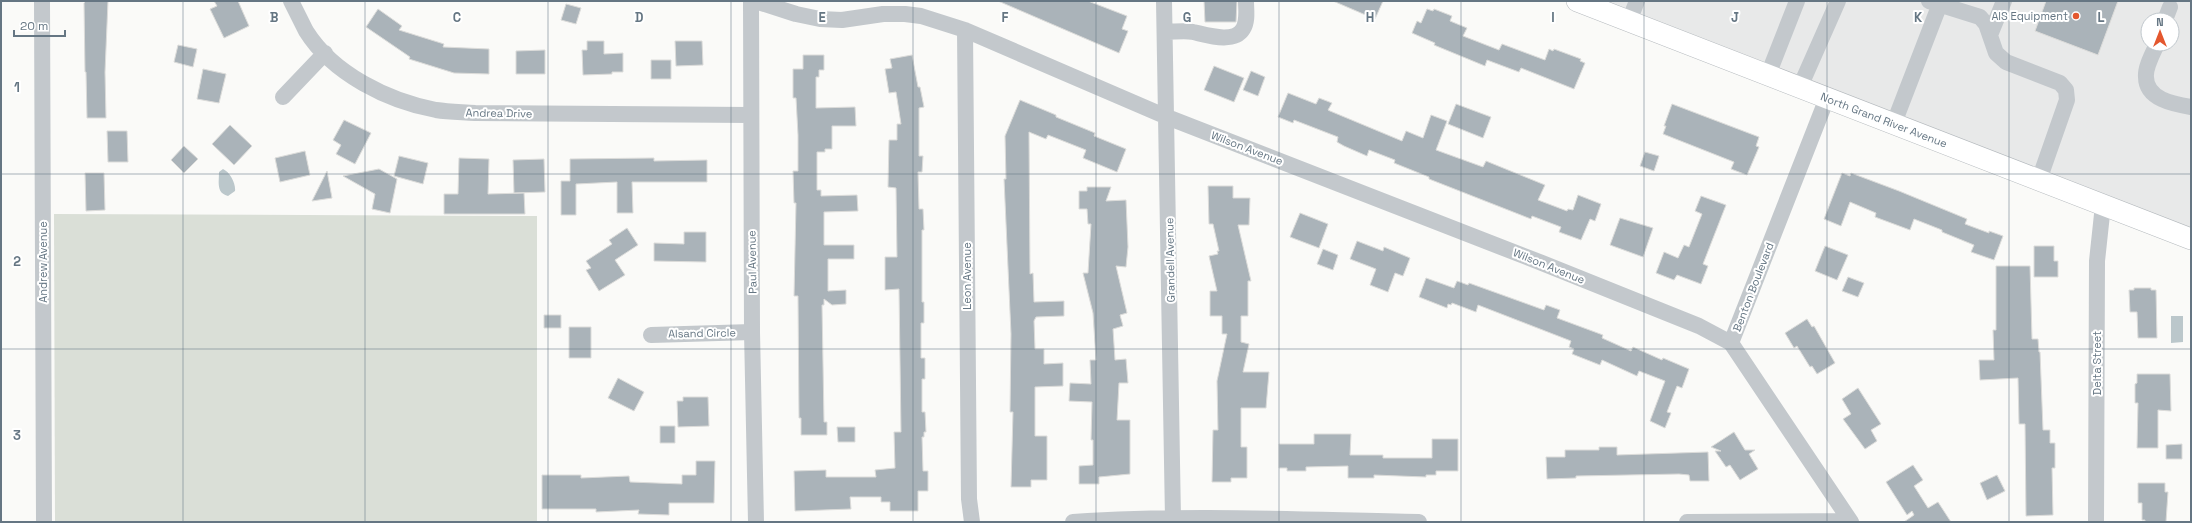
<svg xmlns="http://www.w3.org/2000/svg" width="2192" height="523" font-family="'Space Grotesk',sans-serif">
	<rect width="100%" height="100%" fill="#fafaf8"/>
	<!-- built -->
	<path fill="#e8e9e9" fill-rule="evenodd" d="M1590 1H2191V228ZM2148 20H2172V44H2148Z"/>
	<!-- green -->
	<path fill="#dadfd7" d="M54 214 537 216V522H55Z"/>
	<!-- water -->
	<path fill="#bbc7cb" d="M223 169C230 172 236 184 235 191L228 196C216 193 219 182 219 172Z
		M2171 316H2183V342L2171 343Z"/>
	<!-- building -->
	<path fill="#aab3b9" stroke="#dcdcda" d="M86 1H108L105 72 106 118H87L86 72H85L84 3Z
		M214 1H238L249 26 224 38 210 9 217 6Z
		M998 1H1088L1127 16 1122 29 1128 31 1119 53Z
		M1204 1H1237L1236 22H1205Z
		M1333 1H1383L1375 19Z
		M2046 1H2118L2098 55 2035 31Z
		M566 4 581 8 576 24 561 20Z
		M378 9 402 26 399 30 444 44 443 47 489 49V74L454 73 409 59 410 57 366 27Z
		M1427 9 1433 11 1434 9 1452 16 1450 21 1467 28 1463 36 1499 50 1502 44 1545 60 1549 49 1553 51 1554 49 1581 59 1580 61 1585 63 1574 89 1521 68 1519 72 1487 60 1485 66 1434 45 1435 43 1412 33 1417 21 1421 23Z
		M587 41H604V54L623 53V72H612V74L583 75 582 50H587Z
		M675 41H702L703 65 676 66Z
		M178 45 197 49 193 67 174 62Z
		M545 50V74H516V51Z
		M803 55H824V70H819V77H816V108L855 107 856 126H832V149H825V152H817V190H821V196L857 195 858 211 824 212V245H854V259H828V291L846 290V304L832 305 824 299V305H822L824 422H827V435H801V418H799L798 296H794L796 203H794L793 171H798V135L796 98H793V69H803Z
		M912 55 918 87H920L924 107 919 108V156H923L922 172H918L919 209H923L924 230H922V302H924V323H921V358H925V379H922V412H925L926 432H924V437H922L923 471H928V491H918V511H890V502H881V497H850L851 509 795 511 794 471 826 470V477H876L875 470 895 468 894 432H901L899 289 885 290V257H897L896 188 888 187 889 140H897V124H901L896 92 889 93 885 69 892 68 890 59Z
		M651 60H671V79H651Z
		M1214 66 1244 78 1234 102 1204 90Z
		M203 69 226 74 219 103 197 99Z
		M1251 71 1265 77 1258 96 1243 90Z
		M1288 93 1316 104 1319 98 1332 103 1328 110 1330 111 1402 141 1406 131 1423 138 1431 115 1447 121 1436 150 1483 167 1486 161 1545 185 1538 200 1567 211 1568 209 1573 210 1578 195 1601 204 1595 221 1590 219 1581 240 1559 232 1561 227 1532 216 1531 219 1429 179V177L1394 163 1395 160 1369 150 1367 156 1344 146 1337 142 1338 137 1294 120 1293 123 1278 117Z
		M1020 100 1056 115V117L1095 133 1094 136 1126 149 1117 172 1083 158 1086 150 1048 135 1046 139 1029 132 1030 274 1033 273 1034 302 1064 301V316L1036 317 1034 321 1035 349H1044V364L1063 363V386L1035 387V436H1047V480H1031V487H1011L1013 412H1010L1011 334 1004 179H1006L1005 136Z
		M1456 104 1491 117 1483 138 1448 124Z
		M1672 104 1759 137 1756 146 1759 147 1747 175 1731 169 1734 162 1663 134 1666 126H1664Z
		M344 120 371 133 355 164 336 154 341 145 333 140Z
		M230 125 252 146 234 165 212 144Z
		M107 131H127L128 162H108Z
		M184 146 198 159 184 173 171 160Z
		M305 151 310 175 280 182 275 158Z
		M1645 152 1659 156 1654 171 1640 166Z
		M399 156 428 163 423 184 394 176Z
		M459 158 489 159 488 194 524 193 525 214H444V194H458Z
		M654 158V161L707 160V182H632L633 213H617V182L576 184V215H561V181H570V159Z
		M544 159 545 192 514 193 513 160Z
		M379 169 397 179 390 213 372 209 375 194 343 176Z
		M327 171 332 198 312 201Z
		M85 173H104L105 210 86 211Z
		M1842 173 1850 176 1851 173 1899 191 1967 219 1965 224 1989 233V231L2003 236 1994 260 1971 252 1974 245 1942 232V230L1914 219 1910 230 1875 217 1876 213 1850 202 1841 226 1824 219Z
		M1208 186H1233V198H1250L1249 225H1238L1251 281H1248V316H1241V342L1249 344 1243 372H1269L1266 408H1241V447H1247V478H1231V482H1212L1213 430H1218L1217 381 1227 334H1222V316H1210V291H1217L1209 256 1218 254 1217 251H1219L1213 224H1209Z
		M1087 187H1111L1106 201 1126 200 1128 247 1126 267 1116 266 1127 313 1120 315 1123 326 1113 329 1115 360 1126 359 1128 383H1119L1117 420H1130V474L1099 477V484H1079V466L1093 465V440H1091L1092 402 1069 401 1070 383 1091 384 1090 360H1096L1093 313 1083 273H1088L1091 224H1088L1087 209H1079V191H1087Z
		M1701 196 1726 205 1703 264 1708 266 1701 284 1677 275 1674 280 1656 273 1664 252 1678 258 1684 245 1689 247 1702 214 1695 211Z
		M1300 213 1328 224 1319 248 1290 237Z
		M1620 218 1653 228 1643 257 1610 245Z
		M627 228 638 245 615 260 625 275 599 291 586 270 591 268 586 261 612 244 609 240Z
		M684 232H706V262L654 261V243L684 244Z
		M1357 241 1383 251 1384 247 1410 258 1403 276 1395 273 1388 292 1370 285 1376 269 1350 259Z
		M1825 246 1848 255 1837 280 1815 271Z
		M2034 246H2054V261H2058V277H2034Z
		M1323 249 1338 255 1333 270 1317 264Z
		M1996 266H2030L2032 339H2038L2039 352H2040L2043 430H2050V443H2055V468H2052L2053 515 2026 516 2025 424H2019L2018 378 1980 380 1979 360H1994L1993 330H1996Z
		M1848 277 1864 283 1858 297 1842 291Z
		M1426 278 1454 288 1457 281 1468 285 1469 283 1544 310 1546 305 1560 310 1557 318 1603 335 1602 338 1631 351 1633 347 1662 360 1663 358 1689 369 1682 388 1677 386 1667 412 1671 413 1665 428 1650 421 1665 381 1639 371 1637 376 1602 360 1600 365 1572 354 1574 349 1569 347 1571 341 1478 305 1476 312 1452 303 1451 305 1448 304 1447 308 1419 297Z
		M2134 288H2151V290H2156L2157 338H2138L2137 312H2130L2129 290H2134Z
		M544 315H561V328H544Z
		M1807 319 1812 327 1814 326 1835 363 1817 374 1812 366 1810 367 1797 346 1794 348 1785 333Z
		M569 327H591V358H569Z
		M2137 374H2170L2171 411 2158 410V448H2137L2138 403H2135V384L2137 383Z
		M618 378 644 392 634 411 608 398Z
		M1858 388 1881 424 1871 430 1877 441 1865 449 1843 419 1851 414 1842 399Z
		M683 397H708L709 426 678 427 677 401H683Z
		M660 426H675V443H660Z
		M837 427H855V442H838Z
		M1734 432 1745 450H1755L1749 454 1758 469 1740 480 1730 465 1726 467 1715 451H1721L1711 447Z
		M1314 434H1351L1350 455H1383V458H1432V439H1458V471H1436V475H1426V477L1374 475V478H1348V466L1306 467V471H1287V468H1279V444H1314Z
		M2182 444V459H2166V445Z
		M1599 447H1617V455L1708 452 1709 481H1690L1689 475 1679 474 1576 476V478L1547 479 1546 457H1565V450H1599Z
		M696 461H715L714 503H669V515L638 514 639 510 596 512V509H542V475H581V478L629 476 630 482 682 484V475H696Z
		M1913 465 1923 480 1914 486 1928 508 1938 502 1951 522H1904L1914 515 1912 511 1907 515 1886 482Z
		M1997 475 2005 491 1987 500 1980 483Z
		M2138 483H2165V492H2168L2166 522H2145V520H2142V503H2138Z"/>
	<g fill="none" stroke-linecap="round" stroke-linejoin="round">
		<defs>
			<path id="major" d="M1577 1 2191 239"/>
		</defs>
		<!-- major casing -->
		<use href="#major" stroke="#b5babe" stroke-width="22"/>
		<!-- minor -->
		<path stroke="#c3c8cc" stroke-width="16" d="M42 1 44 522
			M291 1C296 11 301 21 306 31 333 74 388 101 436 110 449 112 462 112 475 113L750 115
			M751 1 752 332 756 522
			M755 1 796 14 820 19 842 20 883 14H905L921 16 965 30 1167 117 1542 263 1699 326 1731 343 1851 522
			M1164 1 1173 519
			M1929 1 1980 17 1986 24 1996 53 2006 62 2060 83 2066 90 2067 100 2039 180
			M2165 20 2170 7
			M1629 21 1637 1
			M965 30 969 499 972 522
			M1165 32C1174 32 1185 30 1193 32 1207 35 1234 44 1243 29 1248 21 1246 10 1246 1
			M1990 35 2004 1
			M2157 44C2153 53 2145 67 2146 77 2146 99 2173 104 2191 107
			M1768 75 1797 1
			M1800 87 1838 1
			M283 97 325 53
			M1894 123 1941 1
			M651 335 752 332
			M1731 343 1827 98
			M1073 522C1188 514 1304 520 1419 522
			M1687 522 1850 521
			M2096 522 2097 261 2103 205"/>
		<!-- major -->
		<use href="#major" stroke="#fff" stroke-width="21"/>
	</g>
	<!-- grid -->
	<path fill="none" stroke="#657683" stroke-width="1" stroke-opacity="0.55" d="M183 1V522M365 1V522M548 1V522M731 1V522M913 1V522M1096 1V522M1279 1V522M1461 1V522M1644 1V522M1827 1V522M2009 1V522M1 174H2191M1 349H2191"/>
	<!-- markers -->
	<circle fill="#e4572e" stroke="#fff" stroke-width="1.5" cx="2076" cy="16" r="4"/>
	<g text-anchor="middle" stroke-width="4" stroke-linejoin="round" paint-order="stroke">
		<!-- poi labels -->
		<g font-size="11" fill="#657683" stroke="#fff" text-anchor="end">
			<text x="2068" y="20">AIS Equipment</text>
		</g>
		<!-- street labels -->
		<g font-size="11" fill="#657683" stroke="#fff">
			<text transform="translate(499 113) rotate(1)" y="4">Andrea Drive</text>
			<text transform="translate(1884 120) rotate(21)" y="4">North Grand River Avenue</text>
			<text transform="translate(1247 148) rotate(21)" y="4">Wilson Avenue</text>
			<text transform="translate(1170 260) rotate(-91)" y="4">Grandell Avenue</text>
			<text transform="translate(43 262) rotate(-90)" y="4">Andrew Avenue</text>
			<text transform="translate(752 262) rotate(-91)" y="4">Paul Avenue</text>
			<text transform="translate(1549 266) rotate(22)" y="4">Wilson Avenue</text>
			<text transform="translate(967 276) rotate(-90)" y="4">Leon Avenue</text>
			<text transform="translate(1753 287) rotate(-69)" y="4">Benton Boulevard</text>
			<text transform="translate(702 333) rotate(-1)" y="4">Alsand Circle</text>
			<text transform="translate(2097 363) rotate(-90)" y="4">Delta Street</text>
		</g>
	</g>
	<g font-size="13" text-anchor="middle" font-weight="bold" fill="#657683" stroke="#fff" stroke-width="4" stroke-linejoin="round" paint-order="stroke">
		<text x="274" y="22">B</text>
		<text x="457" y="22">C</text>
		<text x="639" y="22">D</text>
		<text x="822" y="22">E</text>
		<text x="1005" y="22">F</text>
		<text x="1187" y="22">G</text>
		<text x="1370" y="22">H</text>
		<text x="1553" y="22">I</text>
		<text x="1735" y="22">J</text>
		<text x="1918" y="22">K</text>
		<text x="2101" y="22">L</text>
		<text x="17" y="92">1</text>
		<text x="17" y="266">2</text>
		<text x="17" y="440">3</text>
	</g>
	<!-- border -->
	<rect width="2192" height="523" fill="none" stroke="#657683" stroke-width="4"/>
	<!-- north arrow -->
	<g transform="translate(2160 32)"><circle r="19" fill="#ffffff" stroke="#c1c8cd"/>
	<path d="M0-3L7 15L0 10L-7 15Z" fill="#e4572e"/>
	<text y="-6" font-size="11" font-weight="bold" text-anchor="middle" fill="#657683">N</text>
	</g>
	<!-- scale -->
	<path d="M14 30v6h51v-6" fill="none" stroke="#657683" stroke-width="2"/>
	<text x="20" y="30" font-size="12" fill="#657683" stroke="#ffffff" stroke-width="3" paint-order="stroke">20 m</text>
</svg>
